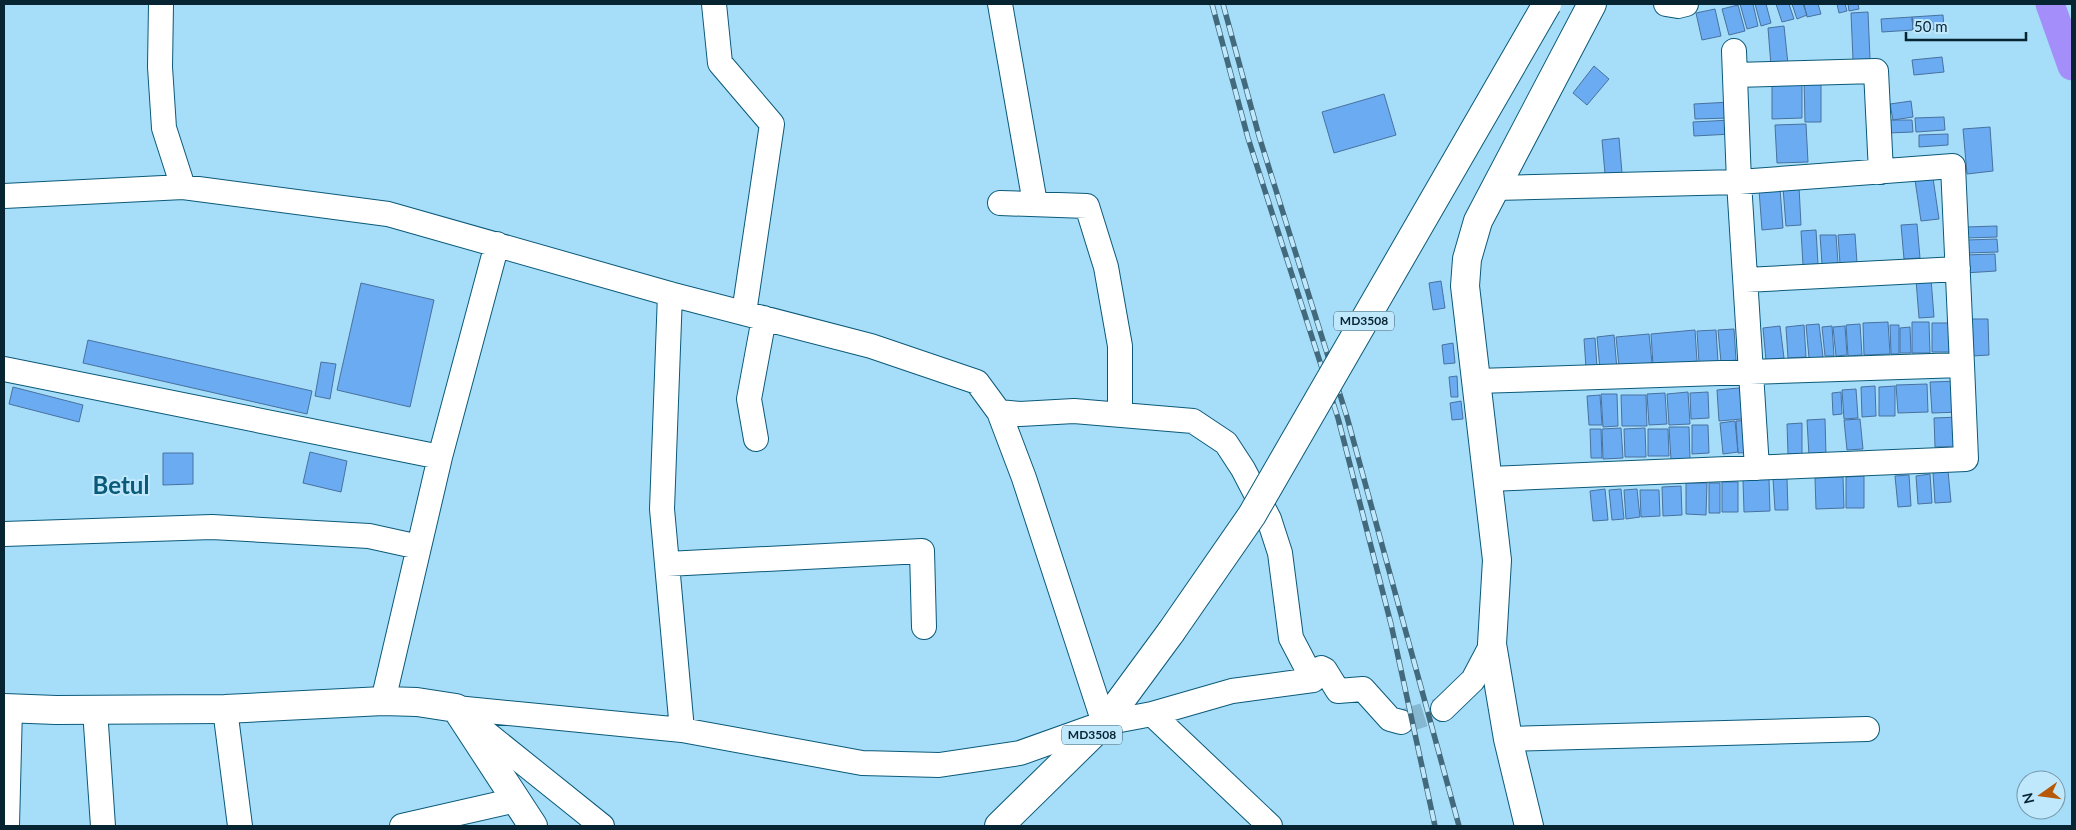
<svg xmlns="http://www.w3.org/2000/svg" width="2076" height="830" font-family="Lato,sans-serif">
	<rect width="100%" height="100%" fill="#a6ddf9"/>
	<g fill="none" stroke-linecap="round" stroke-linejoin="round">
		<!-- river -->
		<path stroke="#a48ef9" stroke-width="29" d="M2050 4 2072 66"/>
	</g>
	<!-- building -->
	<path fill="#6aabf2" stroke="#48729f" d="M1740 4H1753L1758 26 1747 29Z
		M1755 4H1766L1771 23 1761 26Z
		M1776 4H1789L1794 19 1782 22Z
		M1792 4H1803L1807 15 1797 19Z
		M1804 4H1818L1821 14 1807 17Z
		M1837 4H1845L1847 11 1839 13Z
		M1848 4H1858L1859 9 1849 11Z
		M1738 5 1745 31 1729 35 1722 9Z
		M1715 9 1721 36 1702 40 1696 13Z
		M1868 12 1870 59 1853 60 1851 13Z
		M1943 15 1944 29 1913 30 1912 17Z
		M1912 17 1913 30 1882 32 1881 19Z
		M1784 26 1788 64 1771 66 1768 28Z
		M1942 57 1944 72 1914 75 1912 60Z
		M1594 66 1609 79 1587 105 1573 93Z
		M1772 79H1802V118L1772 119Z
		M1804 79H1821V122H1805Z
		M1384 94 1396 135 1334 153 1322 112Z
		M1911 101 1913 117 1893 120 1890 104Z
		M1731 102V118L1695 119 1694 104Z
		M1944 117 1945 130 1916 132 1915 118Z
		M1731 120 1732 134 1694 136 1693 122Z
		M1888 120H1912L1913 132 1888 133Z
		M1806 124 1808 162 1777 163 1775 125Z
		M1990 127 1993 171 1967 174 1963 129Z
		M1948 134V145L1919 147V135Z
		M1619 138 1622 173 1605 174 1602 140Z
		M1933 178 1939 219 1921 221 1915 180Z
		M1799 187 1801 225 1786 226 1783 188Z
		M1780 189 1783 228 1762 230 1759 190Z
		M1917 224 1920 258 1904 259 1901 225Z
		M1997 226V237L1966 238V227Z
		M1816 230 1818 264 1803 265 1801 231Z
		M1855 234 1857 263 1840 264 1838 235Z
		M1820 235H1836L1838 263 1822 264Z
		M1997 239 1998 252 1967 253V240Z
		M1995 254 1996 271 1965 273 1964 255Z
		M1931 279 1934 317 1919 318 1916 280Z
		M1441 281 1445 308 1433 310 1429 283Z
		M361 283 434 300 410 407 337 390Z
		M1970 319H1988L1989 355 1972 356Z
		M1888 322 1890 354 1864 355 1863 323Z
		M1912 322H1929L1930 353H1912Z
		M1932 323H1954V352H1932Z
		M1819 324 1823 357 1809 358 1806 325Z
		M1860 324 1862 355 1848 356 1846 325Z
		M1804 325 1806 357 1788 358 1786 327Z
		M1890 325H1899V354H1891Z
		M1780 326 1784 358 1766 360 1763 328Z
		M1832 326 1834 356H1825L1822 327Z
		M1845 326 1847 355 1836 356 1833 327Z
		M1910 327 1911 353H1900V328Z
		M1734 329 1736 360 1721 362 1718 330Z
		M1695 330 1697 361 1653 365 1651 334Z
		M1716 330 1718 362 1699 363 1697 331Z
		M1649 334 1652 363 1619 366 1616 337Z
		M1614 335 1617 369 1600 370 1597 337Z
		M1595 338 1597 367 1586 368 1584 339Z
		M88 340 312 391 307 414 83 363Z
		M1453 343 1455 363 1444 364 1442 345Z
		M321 362 336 364 330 399 315 396Z
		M1457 376 1458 397H1451L1449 377Z
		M1960 381 1961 412 1932 413 1930 382Z
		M1927 384 1928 412 1898 413 1896 385Z
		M1875 386 1876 416 1862 417 1861 387Z
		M1895 386V416H1879V387Z
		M13 387 83 405 79 422 9 404Z
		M1750 387 1752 418 1719 421 1717 390Z
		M1856 389 1858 418 1844 419 1842 390Z
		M1688 392 1690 424 1669 425 1667 394Z
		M1708 392 1709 418 1691 419 1690 393Z
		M1841 392 1842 414 1833 415 1832 393Z
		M1665 393 1667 424 1649 425 1647 394Z
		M1601 394H1617L1618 426 1603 427Z
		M1600 395 1602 425H1589L1587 396Z
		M1621 395H1646L1647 426H1622Z
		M1461 401 1463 419 1452 420 1450 403Z
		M1959 417 1960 446 1935 447 1934 418Z
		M1825 419 1826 455 1809 456 1807 420Z
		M1860 419 1863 449 1847 450 1844 420Z
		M1753 420 1755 452 1738 453 1736 421Z
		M1735 421 1738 452 1723 454 1720 423Z
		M1802 423V454H1788L1787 424Z
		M1692 425H1708L1709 453 1692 454Z
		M1669 427H1689L1690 460H1671Z
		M1621 428 1623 458 1603 459 1602 429Z
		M1645 428 1646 457H1625L1624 429Z
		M1590 429H1601L1602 458H1591Z
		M1648 429H1668L1669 456H1648Z
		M310 452 347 461 341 492 303 483Z
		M163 453H193V484L163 485Z
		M1948 471 1951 502 1935 503 1933 473Z
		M1930 474 1932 503 1918 504 1916 476Z
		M1909 475 1911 506 1898 507 1895 476Z
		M1864 476V508H1846V477Z
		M1843 477 1844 508 1816 509 1815 478Z
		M1787 478 1788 510H1775L1773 479Z
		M1769 479 1770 511 1744 512 1743 480Z
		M1722 482H1738V512H1722Z
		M1686 483H1707L1706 515 1686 514Z
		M1709 483H1720V513H1709Z
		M1681 486 1682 515 1663 516 1662 487Z
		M1605 489 1608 520 1593 521 1590 491Z
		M1621 489 1624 519 1612 520 1609 490Z
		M1637 489 1640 517 1626 519 1624 490Z
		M1640 490H1659L1660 516 1641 517Z"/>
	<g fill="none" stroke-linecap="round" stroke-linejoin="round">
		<!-- minor-tunnel -->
		<path stroke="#86b8d1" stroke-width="24" stroke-dasharray="24 12" stroke-linecap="butt" d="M1401 722 1443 709"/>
		<defs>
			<path id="minor" d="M161 4 160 67 164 128 183 187
				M714 4 720 63 772 124 744 313
				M1000 4 1035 203
				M1666 4 1678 6 1686 4
				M1734 51 1739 182 1757 468
				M1735 75 1876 71 1881 172
				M1495 188 1739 182 1953 166 1962 365
				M4 196 183 187 388 214 670 294 871 346 977 382 999 412 1024 478 1104 723
				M1000 203 1087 206 1106 267 1120 346V415
				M1746 280 1958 269
				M670 294 662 509 682 730
				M4 369 440 457
				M1477 381 1962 365 1966 459 1489 479
				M999 412 1020 414 1074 411 1193 421 1226 443 1243 469 1269 519 1280 553 1291 638 1313 680
				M756 439 749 399 764 318
				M4 534 212 527 369 536 419 547
				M667 564 922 551 924 627
				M383 701 440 457 497 244
				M456 708 682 730 862 763 939 765 1020 753 1104 723 1152 714 1232 691 1313 680 1321 668 1325 670 1338 691 1363 689 1390 719 1401 722
				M225 709 240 826
				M1443 709 1473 680 1492 644
				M95 710 103 826
				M1152 714 1270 826
				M465 716 602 826
				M1508 739 1867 729
				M7 826 10 708
				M402 826 516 800"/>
			<path id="major" d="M4 708 56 710 225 709 383 701 417 702 456 708 533 826
				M999 826 1104 723 1171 632
				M1529 826 1508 739 1492 644 1497 560 1465 286 1467 259 1478 221 1592 4"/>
		</defs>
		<!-- minor casing -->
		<use href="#minor" stroke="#0b5a79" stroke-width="26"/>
		<!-- major casing -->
		<use href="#major" stroke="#0b5a79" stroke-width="30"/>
		<!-- minor -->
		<use href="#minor" stroke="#fff" stroke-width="24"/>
		<!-- major -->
		<use href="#major" stroke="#fff" stroke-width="28"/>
		<defs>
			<path id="rail" d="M1212 4 1248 138 1338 418 1391 624 1435 826
				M1223 4 1259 136 1347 417 1459 826"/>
		</defs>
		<!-- rail casing -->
		<use href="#rail" stroke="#42697c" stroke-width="5.5"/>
		<!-- rail -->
		<use href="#rail" stroke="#c0e8fd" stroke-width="4" stroke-dasharray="11" stroke-linecap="butt"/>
		<defs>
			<path id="major-bridge" d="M1171 632 1252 515 1547 4"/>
		</defs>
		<!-- major-bridge casing -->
		<use href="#major-bridge" stroke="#0b5a79" stroke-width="30" stroke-linecap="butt"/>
		<!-- major-bridge -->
		<use href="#major-bridge" stroke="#fff" stroke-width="28"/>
	</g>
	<g text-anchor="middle" stroke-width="4" stroke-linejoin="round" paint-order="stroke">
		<!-- shield labels -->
		<g fill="#c0e8fd" stroke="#3e5f6f" stroke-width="1">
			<rect x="1334" y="311.5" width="60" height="19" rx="4"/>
			<rect x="1062" y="725.5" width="60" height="19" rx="4"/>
		</g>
		<g font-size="12" font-weight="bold" fill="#072432">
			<text x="1364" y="325">MD3508</text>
			<text x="1092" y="739">MD3508</text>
		</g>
		<!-- town labels -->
		<g font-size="24" font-weight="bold" fill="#095a78" stroke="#c0e8fd">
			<text x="121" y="494">Betul</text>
		</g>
	</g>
	<!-- border -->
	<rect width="2076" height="830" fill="none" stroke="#072432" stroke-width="10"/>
	<!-- north arrow -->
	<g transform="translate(2041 795) rotate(256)"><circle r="24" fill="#c0e8fd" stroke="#769aac"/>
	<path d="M0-4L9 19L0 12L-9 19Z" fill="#b65808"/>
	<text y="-8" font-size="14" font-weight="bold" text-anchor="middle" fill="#072432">N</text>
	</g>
	<!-- scale -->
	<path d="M1906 32v8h120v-8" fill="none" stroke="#072432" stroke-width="2.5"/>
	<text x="1914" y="32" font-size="15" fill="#072432" stroke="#c0e8fd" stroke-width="4" paint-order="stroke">50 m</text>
</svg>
